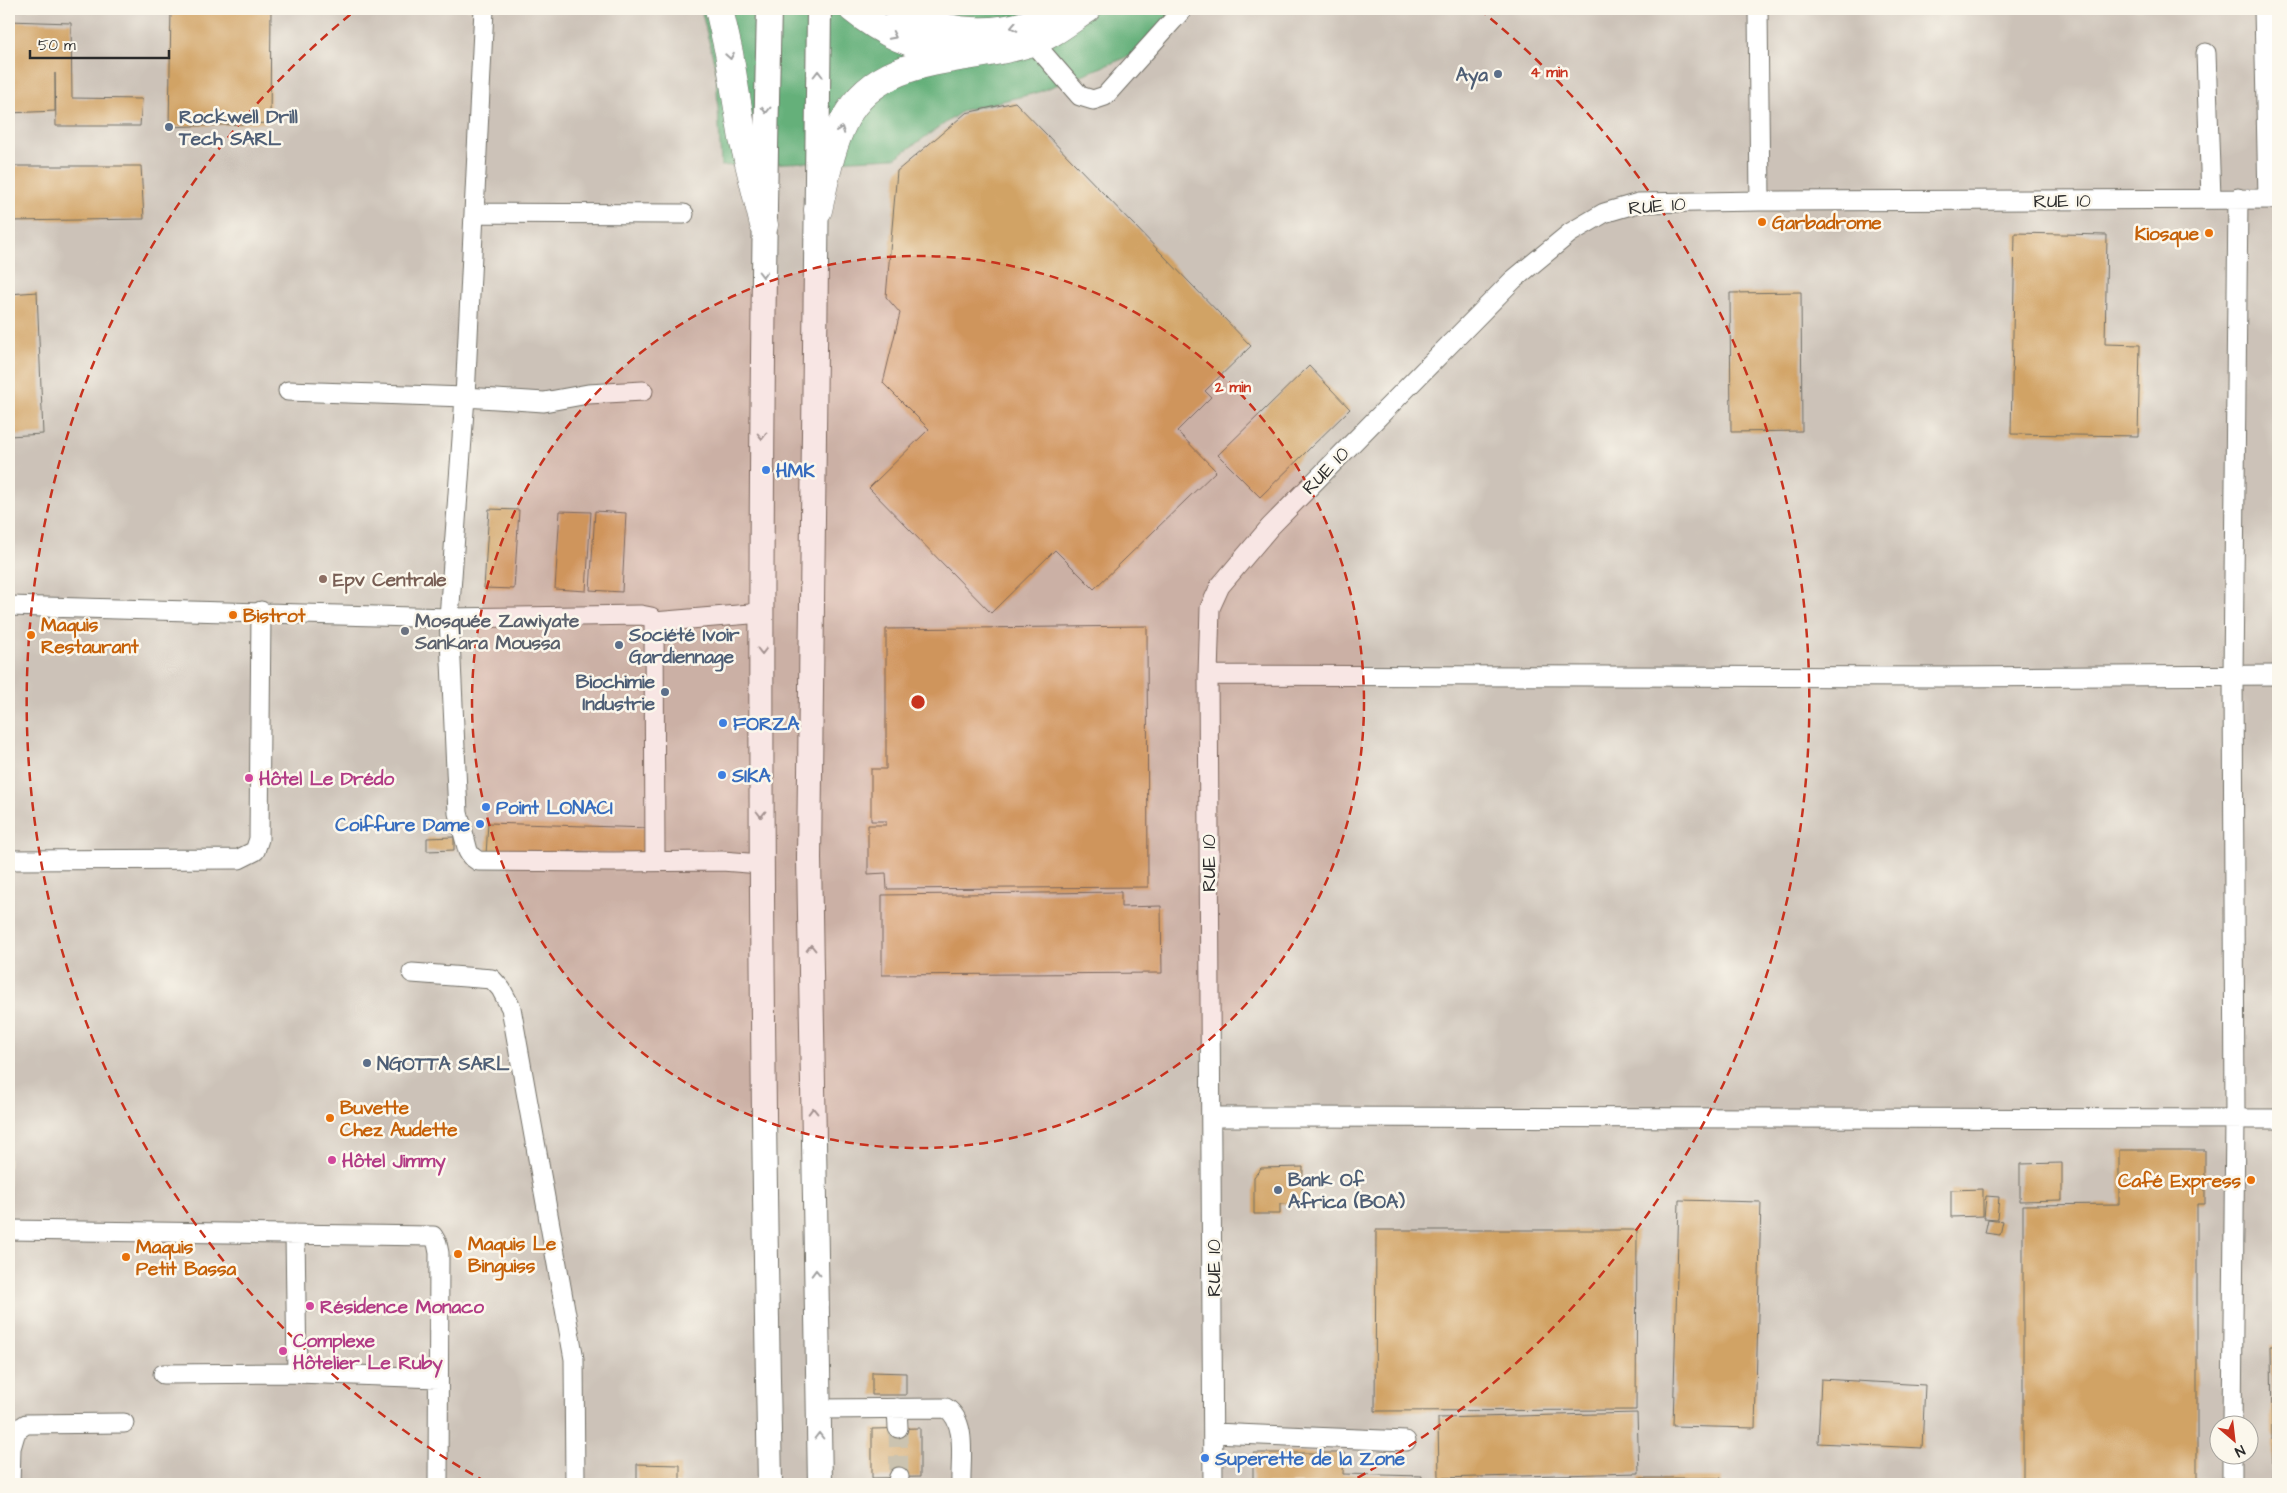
<svg xmlns="http://www.w3.org/2000/svg" width="2287" height="1493" font-family="'Architects Daughter',sans-serif">
	<rect width="100%" height="100%" fill="#fbf7ec"/>
	<filter id="ink" filterUnits="userSpaceOnUse"><feTurbulence type="fractalNoise" baseFrequency=".02" numOctaves="2"/><feDisplacementMap in="SourceGraphic" scale="10" xChannelSelector="R" yChannelSelector="G"/><feConvolveMatrix kernelMatrix="1 2 1 2 8 2 1 2 1" color-interpolation-filters="sRGB"/></filter>
	<filter id="wash" filterUnits="userSpaceOnUse"><feTurbulence type="fractalNoise" baseFrequency=".0096" numOctaves="4" result="noise"/><feDisplacementMap in="SourceGraphic" scale="20" xChannelSelector="R" yChannelSelector="G"/><feGaussianBlur stdDeviation="1.12" result="paint"/><feColorMatrix in="noise" values="0 0 0 0 0 0 0 0 0 0 0 0 0 0 0 0 0 1.4 0 .05"/><feComposite in="paint" operator="in"/></filter>
	<g filter="url(#wash)">
		<rect width="100%" height="100%" fill="#f3e9d1"/>
		<!-- industrial -->
		<path fill="#ccc2b8" fill-rule="evenodd" d="M9 9H701L716 70 721 166 895 158 964 110 1036 93 1179 9H2278V1484H9ZM2220 1426H2250V1456H2220Z"/>
		<!-- forest -->
		<path fill="#65b07a" stroke="#486e52" d="M701 9H1179L1140 52 1036 93 964 110 895 158 721 166 716 70Z"/>
		<g id="blocks">
			<!-- building -->
			<path fill="#d1a365" d="M171 9H271L270 123 169 127Z
				M9 21 71 23 72 98 142 99 140 126H56L55 73V111L9 113Z
				M1015 102 1251 346 1205 391 1211 397 1177 431 1216 471 1094 589 1055 550 991 613 869 488 929 429 883 383 900 313 886 297 897 171 966 113Z
				M9 166H141L144 219 9 221Z
				M2015 233 2107 235 2105 344 2140 345 2138 436 2011 434Z
				M37 292 43 434 9 436V294Z
				M1801 292 1802 431 1731 432 1730 293Z
				M1309 366 1350 409 1260 497 1218 455Z
				M489 509 519 510 514 589 484 588Z
				M560 511 591 512 586 591 555 589Z
				M595 511 626 513 622 592 590 590Z
				M1147 626 1148 887 887 889 886 873 868 874V825H886V821H871V769H886V629Z
				M488 823 649 828 647 855 568 851V858L486 855Z
				M454 837V850L427 851V838Z
				M1121 892V907L1161 906 1162 973 882 975V895Z
				M2119 1150H2205V1204H2197V1484H2023V1205L2119 1204Z
				M2062 1163V1200L2020 1201V1164Z
				M1303 1167 1302 1203 1280 1204V1214H1254V1177L1261 1168Z
				M1983 1189V1216L1951 1217V1190Z
				M1986 1196 1999 1197 1997 1219 1984 1218Z
				M1679 1200 1761 1202 1755 1428 1673 1426Z
				M1988 1219 2003 1221 2000 1235 1985 1233Z
				M1376 1230H1637L1636 1410 1375 1411Z
				M2271 1345H2278V1439H2272Z
				M872 1372 906 1373V1395H872Z
				M1821 1379 1925 1385 1922 1448 1818 1443Z
				M1637 1413 1639 1473 1439 1478 1438 1418Z
				M920 1428V1477L872 1478V1429Z
				M2273 1442H2278V1484H2272Z
				M1253 1453H1344L1343 1474 1422 1476 1421 1484H1253Z
				M637 1464 680 1465V1484H637Z
				M1639 1478H1721V1484H1639Z
				M919 1482H952V1484H919Z"/>
		</g>
	</g>
	<g filter="url(#ink)">
		<use href="#blocks" fill-opacity="0" stroke="#716e65" stroke-width="1"/>
		<g fill="none" stroke-linecap="round" stroke-linejoin="round">
			<!-- minor-tunnel -->
			<path stroke="#cbc3b0" stroke-width="19" stroke-dasharray="19 9" stroke-linecap="butt" d="M898 1428 899 1477"/>
			<defs>
				<path id="minor" d="M484 9 465 397 449 618 458 813 468 851 471 856 478 861 613 862 722 861 761 864
					M1758 9 1760 201
					M2264 9 2268 199
					M1033 42 1080 96 1093 100 1105 96 1183 9
					M2206 53 2211 198
					M474 213 684 214
					M288 391 465 397 544 402 588 394 643 391
					M9 606 449 618 641 615 651 617 654 622 655 861
					M654 622 762 613
					M1208 675 1941 677 2278 675
					M9 860 239 859 255 851 259 839 261 611
					M412 973 492 979 501 989 511 1008 574 1359 575 1484
					M1212 1117 2278 1119
					M9 1230 433 1236 437 1243 439 1253 438 1484
					M295 1234 297 1373 438 1378
					M163 1374 297 1373
					M897 1408 898 1428
					M819 1409 946 1408C968 1422 960 1460 961 1484
					M2232 1426 2235 1118 2233 675 2238 198
					M1214 1433 1406 1441
					M10 1484 11 1448 16 1431 26 1424 124 1423
					M897 1484 899 1477
					M1213 1484 1208 675 1210 608 1220 586 1270 527 1513 280 1570 233 1604 213 1638 203 1760 201 2278 199
					M2232 1484V1456"/>
				<path id="major" d="M769 9C757 501 760 992 770 1484
					M819 9 809 858 820 1484"/>
				<path id="highway" d="M719 9 729 53 743 139 764 225
					M853 9C885 35 911 45 950 52
					M899 9C936 32 984 37 1025 25 1033 22 1041 21 1047 17
					M818 210C825 180 831 146 845 119 882 50 969 64 1032 42 1052 35 1070 20 1087 9"/>
			</defs>
			<!-- minor casing -->
			<use href="#minor" stroke="#716e65" stroke-width="21"/>
			<!-- major casing -->
			<use href="#major" stroke="#716e65" stroke-width="26"/>
			<!-- highway casing -->
			<use href="#highway" stroke="#716e65" stroke-width="29"/>
			<!-- minor -->
			<use href="#minor" stroke="#fff" stroke-width="19"/>
			<!-- major -->
			<use href="#major" stroke="#fff" stroke-width="24"/>
			<!-- highway -->
			<use href="#highway" stroke="#fff" stroke-width="28"/>
		</g>
		<!-- one-way arrows -->
		<defs><path id="oneway-chevron" d="M-2-3.5L2.5 0L-2 3.5" fill="none" stroke-width="1.6" stroke-linecap="round" stroke-linejoin="round" transform="scale(1.25)"/></defs>
		<g stroke="#a0a0a0">
			<use href="#oneway-chevron" transform="translate(1014 27) rotate(169)"/>
			<use href="#oneway-chevron" transform="translate(893 36) rotate(27)"/>
			<use href="#oneway-chevron" transform="translate(730 56) rotate(80)"/>
			<use href="#oneway-chevron" transform="translate(818 74) rotate(-90)"/>
			<use href="#oneway-chevron" transform="translate(766 110) rotate(91)"/>
			<use href="#oneway-chevron" transform="translate(841 130) rotate(-70)"/>
			<use href="#oneway-chevron" transform="translate(763 274) rotate(90)"/>
			<use href="#oneway-chevron" transform="translate(762 436) rotate(90)"/>
			<use href="#oneway-chevron" transform="translate(762 651) rotate(90)"/>
			<use href="#oneway-chevron" transform="translate(761 814) rotate(90)"/>
			<use href="#oneway-chevron" transform="translate(811 948) rotate(-91)"/>
			<use href="#oneway-chevron" transform="translate(813 1111) rotate(-91)"/>
			<use href="#oneway-chevron" transform="translate(816 1273) rotate(-91)"/>
			<use href="#oneway-chevron" transform="translate(819 1436) rotate(-90)"/>
		</g>
	</g>
	<!-- distance rings -->
	<circle cx="918" cy="702" r="446" fill="#c8321e" fill-opacity=".12"/>
	<g fill="none" stroke="#c8321e" stroke-width="2.5" stroke-dasharray="9 6">
		<circle cx="918" cy="702" r="446"/>
		<path d="M486 1482A892 892 0 0 1 357 9M1479 9A892 892 0 0 1 1350 1482"/>
	</g>
	<!-- markers -->
	<g fill="#5c6f8a" stroke="#fbf7ec" stroke-width="2">
		<circle cx="1498" cy="74" r="5"/>
		<circle cx="169" cy="127" r="5"/>
		<circle cx="619" cy="645" r="5"/>
		<circle cx="665" cy="692" r="5"/>
		<circle cx="367" cy="1063" r="5"/>
		<circle cx="1278" cy="1190" r="5"/>
	</g>
	<g fill="#e8710a" stroke="#fbf7ec" stroke-width="2">
		<circle cx="1762" cy="222" r="5"/>
		<circle cx="2209" cy="233" r="5"/>
		<circle cx="233" cy="615" r="5"/>
		<circle cx="31" cy="635" r="5"/>
		<circle cx="330" cy="1118" r="5"/>
		<circle cx="2251" cy="1180" r="5"/>
		<circle cx="458" cy="1254" r="5"/>
		<circle cx="126" cy="1257" r="5"/>
	</g>
	<g fill="#3f7fe0" stroke="#fbf7ec" stroke-width="2">
		<circle cx="766" cy="470" r="5"/>
		<circle cx="723" cy="723" r="5"/>
		<circle cx="722" cy="775" r="5"/>
		<circle cx="486" cy="807" r="5"/>
		<circle cx="480" cy="824" r="5"/>
		<circle cx="1205" cy="1458" r="5"/>
	</g>
	<circle fill="#8d6e63" stroke="#fbf7ec" stroke-width="2" cx="323" cy="579" r="5"/>
	<circle fill="#6b7280" stroke="#fbf7ec" stroke-width="2" cx="405" cy="631" r="5"/>
	<g fill="#d1479c" stroke="#fbf7ec" stroke-width="2">
		<circle cx="249" cy="778" r="5"/>
		<circle cx="332" cy="1160" r="5"/>
		<circle cx="310" cy="1306" r="5"/>
		<circle cx="283" cy="1351" r="5"/>
	</g>
	<g text-anchor="middle" stroke-width="5" stroke-linejoin="round" paint-order="stroke">
		<!-- service labels -->
		<g font-size="19" font-weight="bold" fill="#4e5e75" stroke="#fbf7ec" text-anchor="start">
			<text x="1488" y="81" text-anchor="end">Aya</text>
			<text x="179" y="123">Rockwell Drill<tspan x="179" dy="22">Tech SARL</tspan></text>
			<text x="629" y="641">Société Ivoir<tspan x="629" dy="22">Gardiennage</tspan></text>
			<text x="655" y="688" text-anchor="end">Biochimie<tspan x="655" dy="22">Industrie</tspan></text>
			<text x="377" y="1070">NGOTTA SARL</text>
			<text x="1288" y="1186">Bank Of<tspan x="1288" dy="22">Africa (BOA)</tspan></text>
		</g>
		<!-- street labels -->
		<g font-size="19" fill="#2b2b2b" stroke="#fbf7ec">
			<text transform="translate(2062 200) rotate(-1)" y="7">RUE 10</text>
			<text transform="translate(1657 205) rotate(-5)" y="7">RUE 10</text>
			<text transform="translate(1325 470) rotate(-46)" y="7">RUE 10</text>
			<text transform="translate(1208 863) rotate(-90)" y="7">RUE 10</text>
			<text transform="translate(1213 1268) rotate(-90)" y="7">RUE 10</text>
		</g>
		<!-- food labels -->
		<g font-size="19" font-weight="bold" fill="#c56008" stroke="#fbf7ec" text-anchor="start">
			<text x="1772" y="229">Garbadrome</text>
			<text x="2199" y="240" text-anchor="end">Kiosque</text>
			<text x="243" y="622">Bistrot</text>
			<text x="41" y="631">Maquis<tspan x="41" dy="22">Restaurant</tspan></text>
			<text x="340" y="1114">Buvette<tspan x="340" dy="22">Chez Audette</tspan></text>
			<text x="2241" y="1187" text-anchor="end">Café Express</text>
			<text x="468" y="1250">Maquis Le<tspan x="468" dy="22">Binguiss</tspan></text>
			<text x="136" y="1253">Maquis<tspan x="136" dy="22">Petit Bassa</tspan></text>
		</g>
		<!-- shop labels -->
		<g font-size="19" font-weight="bold" fill="#366cbe" stroke="#fbf7ec" text-anchor="start">
			<text x="776" y="477">HMK</text>
			<text x="733" y="730">FORZA</text>
			<text x="732" y="782">SIKA</text>
			<text x="496" y="814">Point LONACI</text>
			<text x="470" y="831" text-anchor="end">Coiffure Dame</text>
			<text x="1215" y="1465">Superette de la Zone</text>
		</g>
		<!-- education labels -->
		<g font-size="19" font-weight="bold" fill="#785e54" stroke="#fbf7ec" text-anchor="start">
			<text x="333" y="586">Epv Centrale</text>
		</g>
		<!-- worship labels -->
		<g font-size="19" font-weight="bold" fill="#5b616d" stroke="#fbf7ec" text-anchor="start">
			<text x="415" y="627">Mosquée Zawiyate<tspan x="415" dy="22">Sankara Moussa</tspan></text>
		</g>
		<!-- hotel labels -->
		<g font-size="19" font-weight="bold" fill="#b23c85" stroke="#fbf7ec" text-anchor="start">
			<text x="259" y="785">Hôtel Le Drédo</text>
			<text x="342" y="1167">Hôtel Jimmy</text>
			<text x="320" y="1313">Résidence Monaco</text>
			<text x="293" y="1347">Complexe<tspan x="293" dy="22">Hôtelier Le Ruby</tspan></text>
		</g>
	</g>
	<circle cx="918" cy="702" r="8" fill="#c8321e" stroke="#fbf7ec" stroke-width="2.5"/>
	<g font-size="15" text-anchor="middle" font-weight="bold" fill="#c8321e" stroke="#fbf7ec" stroke-width="5" stroke-linejoin="round" paint-order="stroke">
		<text x="1549" y="77">4 min</text>
		<text x="1233" y="392">2 min</text>
	</g>
	<!-- margin -->
	<rect width="2287" height="1493" fill="none" stroke="#fbf7ec" stroke-width="30"/>
	<!-- north arrow -->
	<g transform="translate(2234 1440) rotate(152)"><circle r="24" fill="#fbf7ec" stroke="#a8a59f"/>
	<path d="M0-4L9 19L0 12L-9 19Z" fill="#c8321e"/>
	<text y="-8" font-size="14" font-weight="bold" text-anchor="middle" fill="#2b2b2b">N</text>
	</g>
	<!-- scale -->
	<path d="M30 50v8h139v-8" fill="none" stroke="#2b2b2b" stroke-width="2.5"/>
	<text x="38" y="50" font-size="15" fill="#2b2b2b" stroke="#fbf7ec" stroke-width="4" paint-order="stroke">50 m</text>
</svg>
